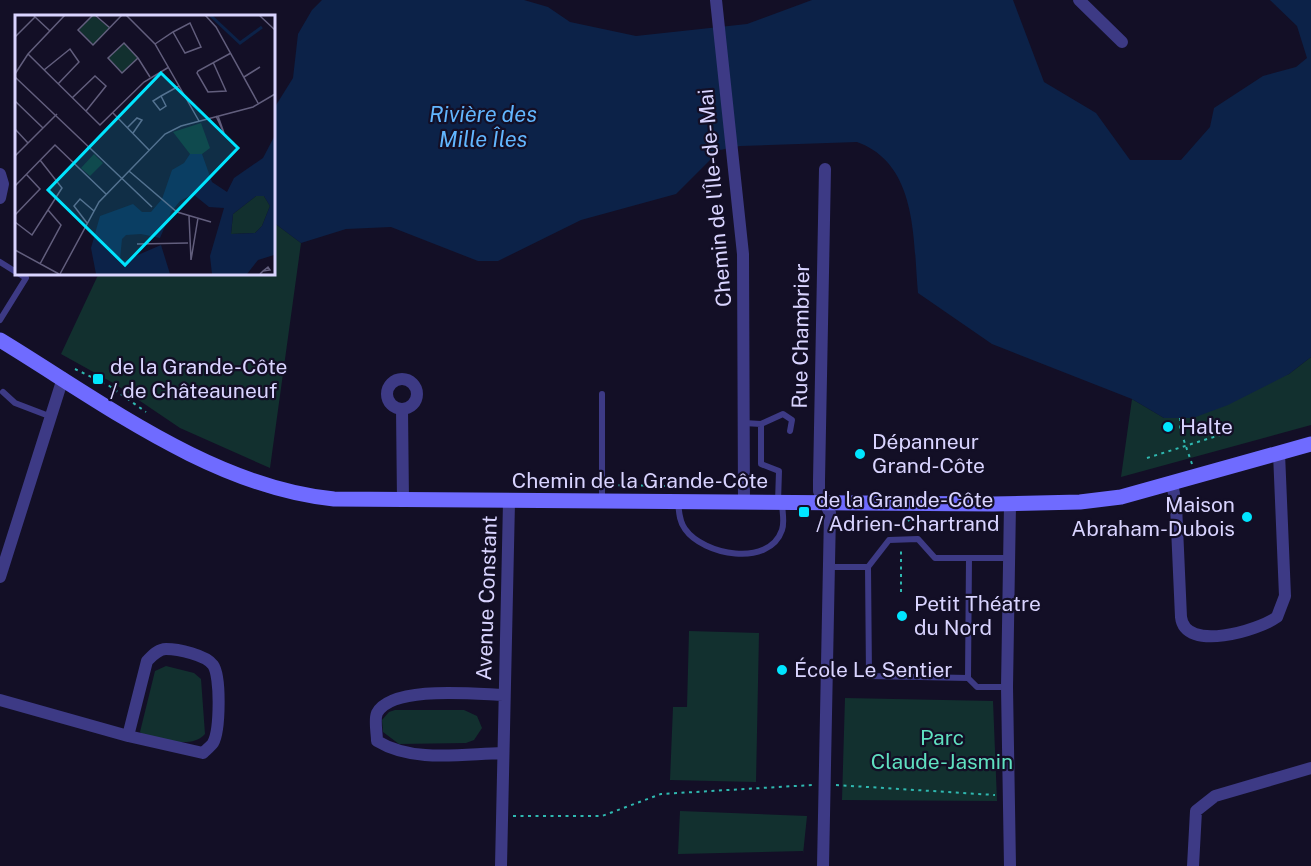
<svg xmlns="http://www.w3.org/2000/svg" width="1311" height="866" font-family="'Public Sans',sans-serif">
	<rect width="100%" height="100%" fill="#130f26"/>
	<!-- green -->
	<path fill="#12302f" d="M273 222 301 243 270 468 180 428 115 384 61 354 99 273H273Z
		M1311 357V425L1121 477 1132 399 1164 418 1289 374Z
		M689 631 759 633 756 782 670 780 673 707H687Z
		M166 666 194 673 201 679 205 734C193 749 162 739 145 737L140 732 155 671Z
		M845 698 993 701 997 801 842 800Z
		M395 710H464L477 716 482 728 474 740 466 743 399 744 383 732 382 720 389 712Z
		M680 811 807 816 803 854V851L678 854Z"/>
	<!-- water -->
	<path fill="#0c2248" d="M322 0H524L548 7 570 22 636 36 747 24 812 0H1013L1044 82 1096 113 1130 160H1181L1210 127 1214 108 1263 76 1296 67 1307 58 1297 26 1270 0H1311V357L1289 374 1228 405 1193 418H1164L1132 399 992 344 918 293C913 239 918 164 857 142L740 146 720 150 676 194 581 220 498 261H478L391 227 346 229 301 243 273 222V110L293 78 298 34 312 10Z"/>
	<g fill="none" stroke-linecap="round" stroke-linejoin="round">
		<!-- path -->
		<path stroke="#2fb8b0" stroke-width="2" stroke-dasharray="3 4.5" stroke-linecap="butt" d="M75 369 108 385 146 412
			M1180 418V429L1192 464
			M1147 458 1220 435
			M611 485 665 486
			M901 524 912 519
			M901 592V550
			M836 785 995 795
			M513 816H602L661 794 812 785"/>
		<!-- service -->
		<path stroke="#3d3a85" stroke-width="6" d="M0 262 16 272
			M0 320 26 278 18 273
			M3 392 15 403 49 416
			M602 394V501
			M744 423 761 424V464L779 471 778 502
			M761 424 783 414 792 420 790 431
			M678 502C679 511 679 521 685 529 703 555 769 568 782 530 785 522 782 511 782 502
			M829 567H868L869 676 968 678 977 687H1007
			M868 567 889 540 918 539 935 558H969
			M968 678 969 558H1009"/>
		<!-- minor -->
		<path stroke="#3d3a85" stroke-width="12" d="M716 0 743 254 744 502
			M1079 0 1122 42
			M0 174 3 184 0 198
			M387 394a15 15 0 1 1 30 0a15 15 0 1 1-30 0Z
			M402 409 403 501
			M1172 483 1176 505 1181 617C1185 653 1259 630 1277 617L1285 596 1279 453
			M1010 504 1007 687 1010 866
			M0 577 63 378
			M0 700 128 736 203 753C206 750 211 746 213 743 220 731 221 676 213 665 206 655 178 649 166 649 158 649 152 656 147 661L128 736
			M502 753C462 754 413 763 377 741 377 733 374 720 377 713 392 685 475 694 503 695
			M501 866 509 502
			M823 866 830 513 819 491V480L825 169
			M1193 866 1196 811 1215 796 1311 768"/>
		<!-- secondary -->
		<path stroke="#6f6bff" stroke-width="15" d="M0 340C102 402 213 487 334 499L993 504 1080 502 1121 497 1311 444"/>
	</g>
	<!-- markers -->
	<g fill="#00e5ff" stroke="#130f26" stroke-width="2">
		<rect x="92" y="373" width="12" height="12" rx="3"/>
		<circle cx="1168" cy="427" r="6"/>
		<circle cx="860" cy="454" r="6"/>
		<rect x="798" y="506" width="12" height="12" rx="3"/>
		<circle cx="1247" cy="517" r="6"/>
		<circle cx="902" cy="616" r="6"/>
		<circle cx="782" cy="670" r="6"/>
	</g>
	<g text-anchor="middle" stroke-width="4.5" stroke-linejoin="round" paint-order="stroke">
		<!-- street labels -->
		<g font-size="21" fill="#d9d4ff" stroke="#130f26">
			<text transform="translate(715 198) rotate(-95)" y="7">Chemin de l'Île-de-Mai</text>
			<text transform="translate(801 336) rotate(-89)" y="7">Rue Chambrier</text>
			<text x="640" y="488">Chemin de la Grande-Côte</text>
			<text transform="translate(487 598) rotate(-88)" y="7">Avenue Constant</text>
		</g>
		<!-- poi labels -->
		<g font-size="21" fill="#d9d4ff" stroke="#130f26" text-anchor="start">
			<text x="110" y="374">de la Grande-Côte<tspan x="110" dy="24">/ de Châteauneuf</tspan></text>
			<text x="1180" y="434">Halte</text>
			<text x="872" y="449">Dépanneur<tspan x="872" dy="24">Grand-Côte</tspan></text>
			<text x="816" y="507">de la Grande-Côte<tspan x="816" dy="24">/ Adrien-Chartrand</tspan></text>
			<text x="1235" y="512" text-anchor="end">Maison<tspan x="1235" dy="24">Abraham-Dubois</tspan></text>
			<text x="914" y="611">Petit Théatre<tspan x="914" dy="24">du Nord</tspan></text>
			<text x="794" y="677">École Le Sentier</text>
		</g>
		<!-- park labels -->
		<g font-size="21" fill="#5fe0c0" stroke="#130f26">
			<text x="942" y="745">Parc<tspan x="942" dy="24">Claude-Jasmin</tspan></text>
		</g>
		<!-- water labels -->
		<g font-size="22" font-style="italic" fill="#62b6ff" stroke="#130f26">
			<text x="483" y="122">Rivière des<tspan x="483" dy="25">Mille Îles</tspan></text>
		</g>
	</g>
	<!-- overview -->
	<g transform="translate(15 15)">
		<rect width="260" height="260" fill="#130f26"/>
		<path d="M78 0 95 13 79 30 64 15ZM109 28 123 43 108 58 93 43ZM186 108 195 133 187 139H175L158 117ZM79 139 88 148 75 161 66 153ZM241 181H249L255 191 247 211 240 218 216 219 218 199Z" fill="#12302f"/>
		<path d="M259 122V240L243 245 232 259H197L195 241 209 193 194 192 178 179 165 186 156 197 145 223 126 219 111 220 107 224 105 244 109 246 146 230 155 259H81L76 233 85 201 118 189 127 197H136L147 184 157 155 169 148 175 139H187L197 167 212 177 219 163 248 143ZM241 181H249L255 191 247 211 240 218 216 219 218 199Z" fill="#0c2248" fill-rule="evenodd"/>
		<path fill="none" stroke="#0c2248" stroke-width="3" d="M195 0 225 28 247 12"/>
		<path fill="none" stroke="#625e7d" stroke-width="1.5" d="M78 0 63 15 78 30 107 0M80 0 95 13M111 0 140 29 184 106M190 0 201 12 243 88M244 0 260 15M19 1 35 16M0 22 20 2M140 29 158 17 175 8 186 32 170 38 158 17M13 39 85 110 129 67 154 52M123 43 107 58 93 43 109 28 123 43 135 62M198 47 211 76 193 77 182 58 183 56 216 38M29 55 55 34 64 47 43 69M0 59 13 39 50 0M0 62 137 192M229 62 245 52M146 81 151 91 145 95 138 86 146 81 164 71M57 83 80 61 91 71 71 96M0 86 28 113M98 98 134 135M201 101 209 118 203 101M112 113 122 103 127 105 118 118M0 114 13 128M0 141 42 99M114 156 162 197 196 207M0 171 40 130 91 179M0 200 25 174 11 159M174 201 176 245 183 203M0 207 17 220 47 173 25 145M72 208 59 191 65 184 79 196M122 229 173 228M0 235 44 259M25 249 46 210 33 195M45 259 84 187 150 119 166 111 238 92 260 79M245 259 248 256 253 252 255 255 248 256"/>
		<path fill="#00e5ff" fill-opacity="0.15" stroke="#00e5ff" stroke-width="3" d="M146 58 223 133 110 250 33 175Z"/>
		<rect width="260" height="260" fill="none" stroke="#d9d4ff" stroke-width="3"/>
	</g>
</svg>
